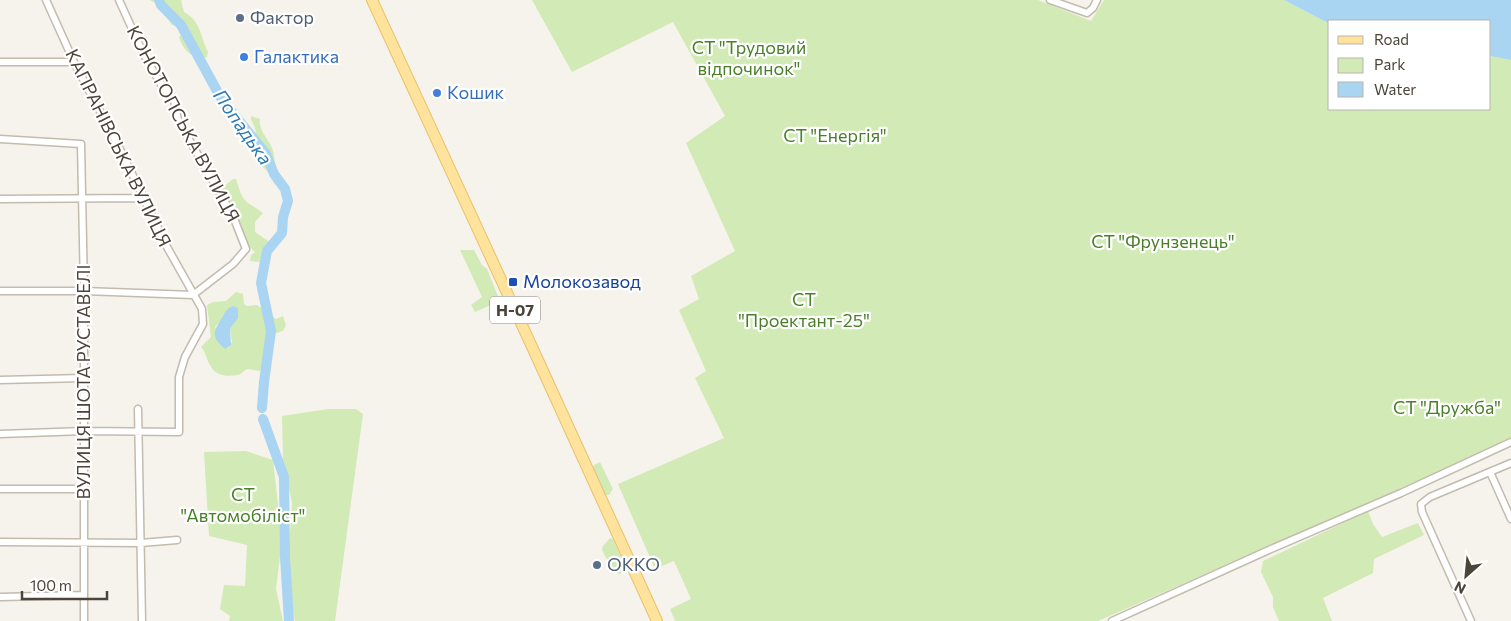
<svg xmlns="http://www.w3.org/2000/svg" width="1511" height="621" font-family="Commissioner,sans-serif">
	<rect width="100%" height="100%" fill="#f6f3ec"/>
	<!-- green -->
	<path fill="#d2eab5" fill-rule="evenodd" d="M150 0H181L184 12C201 21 200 36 208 52L207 57C193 60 183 51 179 37L181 35 187 34 188 31 185 27 172 25 155 3Z
		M532 0H1038L1091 21 1104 0H1284L1330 24V109H1490V56L1511 60V440L1098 621H675L670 609 691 599 674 561 655 569 618 484 724 438 695 378 706 371 679 310 699 299 691 276 735 251 686 143 725 116 673 22 572 72Z
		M251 116 260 119C258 131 269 139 272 148 275 155 274 164 278 172 282 180 285 177 287 188L283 190 274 183 270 174 256 160 257 156C251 139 261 136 251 120Z
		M233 179H236C239 188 241 198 248 203 253 206 258 209 263 213L255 222V232L274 245 269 253 259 262 250 261 251 255 255 252C247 245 248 242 242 235V225L237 221 233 208 227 204 222 188Z
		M460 250H474L482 265 487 269 500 301 475 312 471 305 482 297Z
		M236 292 243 294 244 304 247 306 257 305 276 319 283 316 286 325 283 331 270 335 266 340 269 356 268 367 259 371 248 369C244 370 242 374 238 375 227 377 215 376 210 365 206 359 206 352 201 347L211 337 207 305 213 302 226 301ZM222 319 236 321 230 329 232 342 228 348 215 327Z
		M328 409H356L363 414 335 621H295L289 590 288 563 292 503 283 459 282 416Z
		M246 451 273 460 282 540 276 589 283 621H229L230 616 220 609 224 585 245 586 247 545 209 536 204 452Z
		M600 462 613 489 609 495H605L593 469 594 465Z
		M1368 511 1373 524 1382 537 1418 523 1424 535 1374 559 1373 573 1323 598 1332 621H1279L1273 607V597L1261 572 1263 561Z
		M610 538 613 539 625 566 623 572 619 574 613 571 602 550 603 546Z"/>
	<!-- water -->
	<path fill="#a9d4f2" d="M1284 0H1511V60L1490 56V21H1330V24Z
		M233 306 238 308V318L230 329 231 345 225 349C213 338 212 334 220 321 225 314 225 309 233 306Z"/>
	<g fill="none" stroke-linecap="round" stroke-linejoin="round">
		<!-- river -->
		<path stroke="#a9d4f2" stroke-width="10" d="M159 0 161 5 181 25 222 100 266 154 274 174 285 189 288 201 283 217 282 233 267 251 261 283 271 331 264 382 262 408
			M263 419 284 477 285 557 289 621"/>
		<defs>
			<path id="minor" d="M119 0 144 55 162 86 174 100 178 120 233 216 246 249 233 264 193 295
				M1050 0 1087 13 1093 8 1097 0
				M0 62H74
				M0 139 81 144 84 291V621
				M0 199 143 198
				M0 291H84L193 295
				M0 380 84 378
				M138 409 142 621
				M0 434 84 431 179 432V377L185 357 203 324 202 309 167 247 123 155 74 62 46 0
				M1490 472 1511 519
				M0 489H85
				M0 542 141 543 177 540
				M0 597 84 595
				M1112 621 1271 549 1401 493 1511 442
				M1471 621 1422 512 1421 504 1430 497 1511 463"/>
			<path id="primary" d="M372 0 533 349 657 621"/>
		</defs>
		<!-- minor casing -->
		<use href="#minor" stroke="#c2bbae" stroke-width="9"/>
		<!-- primary casing -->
		<use href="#primary" stroke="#e6c16a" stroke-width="12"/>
		<!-- minor -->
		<use href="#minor" stroke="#fff" stroke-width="6"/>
		<!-- primary -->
		<use href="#primary" stroke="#ffe39c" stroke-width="10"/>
	</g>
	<!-- markers -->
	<g fill="#5c6f8a" stroke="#fff" stroke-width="2">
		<circle cx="240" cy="18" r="5"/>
		<circle cx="597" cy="565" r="5"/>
	</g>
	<g fill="#3f7fe0" stroke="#fff" stroke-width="2">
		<circle cx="244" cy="57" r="5"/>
		<circle cx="437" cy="93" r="5"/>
	</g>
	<rect fill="#1a4fb4" stroke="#fff" stroke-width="2" x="508" y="277" width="10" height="10" rx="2.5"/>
	<g text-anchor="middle" stroke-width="4.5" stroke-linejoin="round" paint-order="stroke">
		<!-- shield labels -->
		<rect fill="#fff" stroke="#817c74" stroke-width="1" x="490" y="296.5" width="50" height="27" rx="4"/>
		<g font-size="16" font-weight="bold" fill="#4b4439">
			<text x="515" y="316">Н-07</text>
		</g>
		<!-- service labels -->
		<g font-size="18" fill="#4e5e75" stroke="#fff" text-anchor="start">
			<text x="250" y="24">Фактор</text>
			<text x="607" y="571">ОККО</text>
		</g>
		<!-- park labels -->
		<g font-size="18" fill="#4a7f2a" stroke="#fff">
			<text x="749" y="54">СТ "Трудовий<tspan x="749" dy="21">відпочинок"</tspan></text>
			<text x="835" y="142">СТ "Енергія"</text>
			<text x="1163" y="248">СТ "Фрунзенець"</text>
			<text x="804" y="306">СТ<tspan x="804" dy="21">"Проектант-25"</tspan></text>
			<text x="1447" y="414">СТ "Дружба"</text>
			<text x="243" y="501">СТ<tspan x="243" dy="21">"Автомобіліст"</tspan></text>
		</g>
		<!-- shop labels -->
		<g font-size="18" fill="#366cbe" stroke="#fff" text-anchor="start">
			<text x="254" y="63">Галактика</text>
			<text x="447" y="99">Кошик</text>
		</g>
		<!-- street labels -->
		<g font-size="18" fill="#4b4439" stroke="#fff">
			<text transform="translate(183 124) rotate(62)" y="6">КОНОТОПСЬКА ВУЛИЦЯ</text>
			<text transform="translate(118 148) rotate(64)" y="6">КАПРАНІВСЬКА ВУЛИЦЯ</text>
			<text transform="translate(84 382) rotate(-90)" y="6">ВУЛИЦЯ ШОТА РУСТАВЕЛІ</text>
		</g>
		<!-- transit labels -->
		<g font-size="18" fill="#164399" stroke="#fff" text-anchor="start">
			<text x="523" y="288">Молокозавод</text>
		</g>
		<!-- water labels -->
		<g font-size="19" font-style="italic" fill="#2e7ab2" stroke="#fff">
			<text transform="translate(243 127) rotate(55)" y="7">Попадька</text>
		</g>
	</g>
	<!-- legend -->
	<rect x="1328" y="20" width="162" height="90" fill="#ffffff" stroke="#b7b4b0"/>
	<rect x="1338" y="36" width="25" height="8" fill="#ffe39c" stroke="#b7b4b0"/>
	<text x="1374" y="45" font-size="15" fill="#4b4439">Road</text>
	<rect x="1338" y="58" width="25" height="15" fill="#d2eab5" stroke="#b7b4b0"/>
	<text x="1374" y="70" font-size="15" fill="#4b4439">Park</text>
	<rect x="1338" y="82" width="25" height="15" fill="#a9d4f2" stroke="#b7b4b0"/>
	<text x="1374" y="95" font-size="15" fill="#4b4439">Water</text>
	<!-- north arrow -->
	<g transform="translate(1466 576) rotate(207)" stroke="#ffffff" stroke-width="4" paint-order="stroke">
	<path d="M0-4L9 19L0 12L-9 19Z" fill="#4b4439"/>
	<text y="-8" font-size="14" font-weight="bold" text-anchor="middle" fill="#4b4439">N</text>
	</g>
	<!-- scale -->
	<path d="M22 591v8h85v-8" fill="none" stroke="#4b4439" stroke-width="2.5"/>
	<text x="30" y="591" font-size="15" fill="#4b4439" stroke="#ffffff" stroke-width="4" paint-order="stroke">100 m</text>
</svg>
